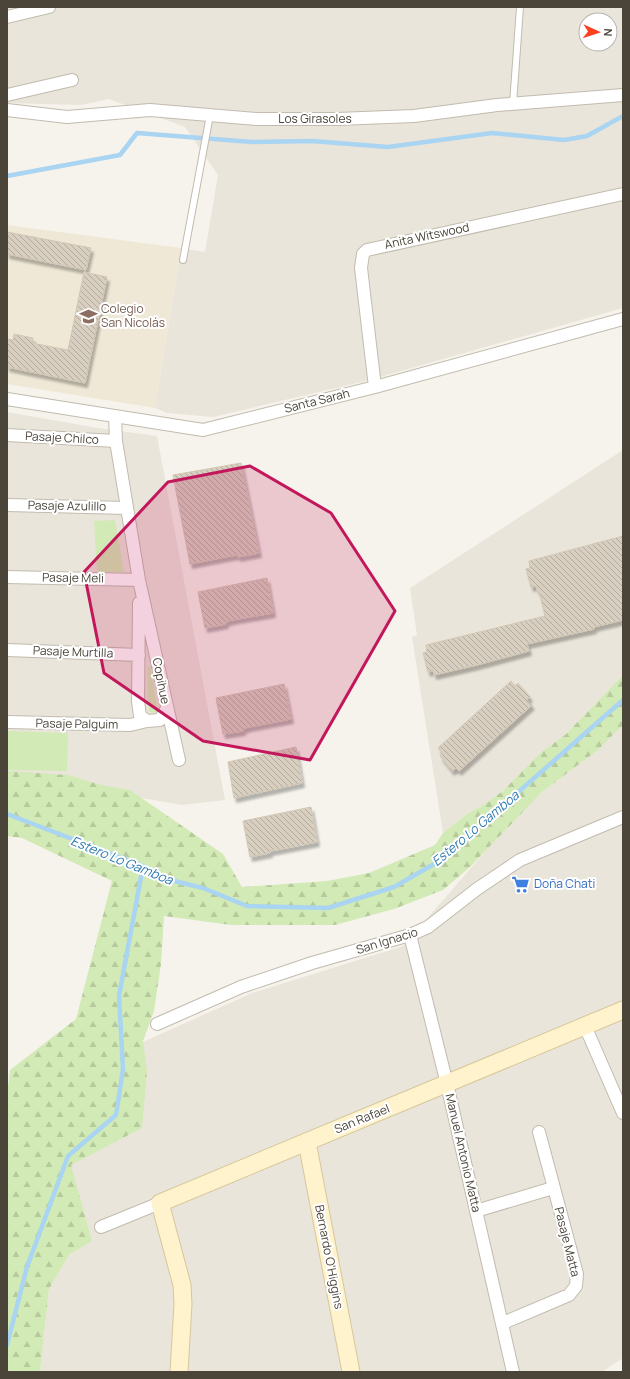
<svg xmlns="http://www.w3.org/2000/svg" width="630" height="1379" font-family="Manrope,sans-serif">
	<defs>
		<pattern id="forest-firs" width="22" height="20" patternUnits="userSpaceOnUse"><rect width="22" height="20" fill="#d2eab5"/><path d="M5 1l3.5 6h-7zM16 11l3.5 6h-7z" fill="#b6ca9c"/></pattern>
		<pattern id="building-back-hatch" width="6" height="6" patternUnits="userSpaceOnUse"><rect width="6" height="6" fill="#d8cfc1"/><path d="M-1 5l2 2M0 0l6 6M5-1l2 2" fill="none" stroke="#b1aa9e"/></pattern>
		<filter id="shadow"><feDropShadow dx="2.5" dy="4.5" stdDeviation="1" flood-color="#0004"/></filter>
	</defs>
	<rect width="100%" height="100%" fill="#f6f3ec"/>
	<!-- residential -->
	<path fill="#eae5da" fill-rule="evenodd" d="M7 7H623V308L366 381 213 417 167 413 155 408 181 248 205 252 218 175 185 127 109 99 81 105 7 103ZM586 20H610V44H586Z
		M7 412 98 428 157 436 225 800 182 805 7 775Z
		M623 450V675L565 735 540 753 503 791 480 807 468 813 443 833 412 637 417 635 410 588Z
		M623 725V1358L602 1372H40L49 1289 69 1255 92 1241 70 1165 142 1128 143 1042 252 993 403 946 497 838 542 792 598 750Z"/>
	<!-- education -->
	<path fill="#efe8d6" d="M7 225 181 248 155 408 7 384Z"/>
	<!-- grass -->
	<path fill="#d2eab5" d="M115 520 124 572H97L94 521Z
		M150 666 158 711 155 713 149 712 147 667Z
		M7 731 68 733 67 771 7 770Z"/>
	<!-- forest -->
	<path fill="url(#forest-firs)" d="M623 675V725L598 750 542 792 470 867 443 890 394 909 335 925H231L164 916 161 964 154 1011 143 1041 147 1071 142 1128 71 1165 92 1241 69 1255 49 1289 40 1372H7V1095L10 1070 76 1019 112 881 22 838 7 836V771L68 775 101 785 130 790 223 854 242 887 327 881 369 873 435 845 443 833 468 813 480 807 503 791 540 753 565 735Z"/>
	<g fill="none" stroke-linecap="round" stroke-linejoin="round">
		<!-- stream -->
		<path stroke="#a9d4f2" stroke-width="4.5" d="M7 176 120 155 137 133 252 142 312 141 388 147 492 133 564 140 587 136 623 116
			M7 814 143 866 166 879 203 888 247 906 328 908 394 887 441 860 623 700
			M7 1345 27 1267 68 1156 116 1115 123 1069 119 996 143 866"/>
	</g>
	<!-- building -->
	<path fill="url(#building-back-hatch)" stroke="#d3c7b4" filter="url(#shadow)" d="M7 232 91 248 86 270 7 254Z
		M84 272 107 277 85 383 7 367V339L13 340 14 334 33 338 32 343 68 350Z
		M241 463 259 553 238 557V555L231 556 190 564 173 475Z
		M623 536V620L594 627V629L527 644 529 651 477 665 434 675 433 670 428 672 423 653 427 652 426 645 545 616 539 591H537L536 586 531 587 526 569 530 568 529 561Z
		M267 578 273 613 232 620 225 622 226 624 205 628 198 592Z
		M511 681 515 686 518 683 530 697 527 700 532 705 459 771 456 768 452 771 440 756 443 754 438 748Z
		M284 684 291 719 249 727 243 729V731L223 734 216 698Z
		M296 747 302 783 234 798 228 762Z
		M311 807 317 842 276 850 270 851V853L250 857 243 821Z"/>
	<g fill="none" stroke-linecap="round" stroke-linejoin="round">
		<defs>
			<path id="lane" d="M513 104 520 7
				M183 260 210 115"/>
			<path id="street" d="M7 17 49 7
				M7 95 72 80
				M7 110 67 117 150 110 257 119H337L414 116 497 105 623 95
				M375 387 361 268 363 254 367 250 623 194
				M7 399 203 430 375 387 623 319
				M115 416 116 441 139 580 179 760
				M7 435 116 441
				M7 505 127 508
				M7 577 139 580
				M139 603 138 701 140 716 147 721 160 720 167 708
				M7 650 139 655
				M7 722 130 725 147 721
				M410 935 447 1084 513 1372
				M157 1024 241 987 312 963 410 935 428 927 477 889 520 860 623 817
				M585 1026 623 1113
				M476 1211 553 1188
				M101 1227 160 1203
				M503 1323 569 1295 576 1286 577 1274 539 1132"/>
			<path id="secondary" d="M307 1142 351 1372
				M179 1372 183 1304 182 1285 160 1203 623 1010"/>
		</defs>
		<!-- lane casing -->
		<use href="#lane" stroke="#c2bbae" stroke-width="8"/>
		<!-- street casing -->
		<use href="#street" stroke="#c2bbae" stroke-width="14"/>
		<!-- secondary casing -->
		<use href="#secondary" stroke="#d6c79b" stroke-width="19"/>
		<!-- lane -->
		<use href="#lane" stroke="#fff" stroke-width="6"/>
		<!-- street -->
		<use href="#street" stroke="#fff" stroke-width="12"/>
		<!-- secondary -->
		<use href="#secondary" stroke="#fff3cd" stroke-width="17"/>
	</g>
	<!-- marked area -->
	<path fill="#c2185b" fill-opacity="0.2" stroke="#c2185b" stroke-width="3" stroke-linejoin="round" d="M250 466 331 513 395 611 310 760 203 741 104 673 84 572 168 482Z"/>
	<!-- icons -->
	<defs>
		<symbol id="school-bare" viewBox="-9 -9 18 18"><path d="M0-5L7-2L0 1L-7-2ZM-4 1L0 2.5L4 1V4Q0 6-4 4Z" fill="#8d6e63" stroke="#fff" stroke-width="2.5" paint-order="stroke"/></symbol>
		<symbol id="supermarket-bare" viewBox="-9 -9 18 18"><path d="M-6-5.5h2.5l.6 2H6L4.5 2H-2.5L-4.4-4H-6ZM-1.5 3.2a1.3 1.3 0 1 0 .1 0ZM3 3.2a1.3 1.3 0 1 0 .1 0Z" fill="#3f7fe0" stroke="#fff" stroke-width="2.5" paint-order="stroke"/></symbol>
	</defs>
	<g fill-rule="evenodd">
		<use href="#school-bare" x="76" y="304" width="25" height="25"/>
		<use href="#supermarket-bare" x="508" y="872" width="25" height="25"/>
	</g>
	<g text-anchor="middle" stroke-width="4" stroke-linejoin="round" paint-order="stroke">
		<!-- street labels -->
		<g font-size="12" fill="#4b4439" stroke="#fff">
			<text x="315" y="123">Los Girasoles</text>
			<text transform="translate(427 236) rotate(-12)" y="4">Anita Witswood</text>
			<text transform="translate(317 401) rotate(-14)" y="4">Santa Sarah</text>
			<text transform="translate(62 438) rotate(3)" y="4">Pasaje Chilco</text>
			<text transform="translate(67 506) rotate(1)" y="4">Pasaje Azulillo</text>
			<text transform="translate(73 578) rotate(1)" y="4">Pasaje Meli</text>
			<text transform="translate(73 652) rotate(2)" y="4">Pasaje Murtilla</text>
			<text transform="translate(161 681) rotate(79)" y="4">Copihue</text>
			<text transform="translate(77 724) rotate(1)" y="4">Pasaje Palguim</text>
			<text transform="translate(387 941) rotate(-17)" y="4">San Ignacio</text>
			<text transform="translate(362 1119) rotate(-22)" y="4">San Rafael</text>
			<text transform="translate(463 1153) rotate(77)" y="4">Manuel Antonio Matta</text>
			<text transform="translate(567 1242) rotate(76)" y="4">Pasaje Matta</text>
			<text transform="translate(329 1257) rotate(79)" y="4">Bernardo O'Higgins</text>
		</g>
		<!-- education labels -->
		<g font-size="12" fill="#785e54" stroke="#fff" text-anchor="start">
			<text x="101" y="313">Colegio<tspan x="101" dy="14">San Nicolás</tspan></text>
		</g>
		<!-- shop labels -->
		<g font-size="12" fill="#366cbe" stroke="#fff" text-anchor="start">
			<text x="534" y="888">Doña Chati</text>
		</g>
		<!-- water labels -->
		<g font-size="13" font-style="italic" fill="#2e7ab2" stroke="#fff">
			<text transform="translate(475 828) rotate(-40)" y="5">Estero Lo Gamboa</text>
			<text transform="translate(122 860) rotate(22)" y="5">Estero Lo Gamboa</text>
		</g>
	</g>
	<!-- border -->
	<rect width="630" height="1379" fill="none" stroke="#4b4439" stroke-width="16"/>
	<!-- north arrow -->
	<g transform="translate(598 32) rotate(93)"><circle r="19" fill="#ffffff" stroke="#b7b4b0"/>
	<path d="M0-3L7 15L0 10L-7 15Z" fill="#fc3f1d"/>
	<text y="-6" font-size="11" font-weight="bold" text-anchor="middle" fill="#4b4439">N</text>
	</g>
</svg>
